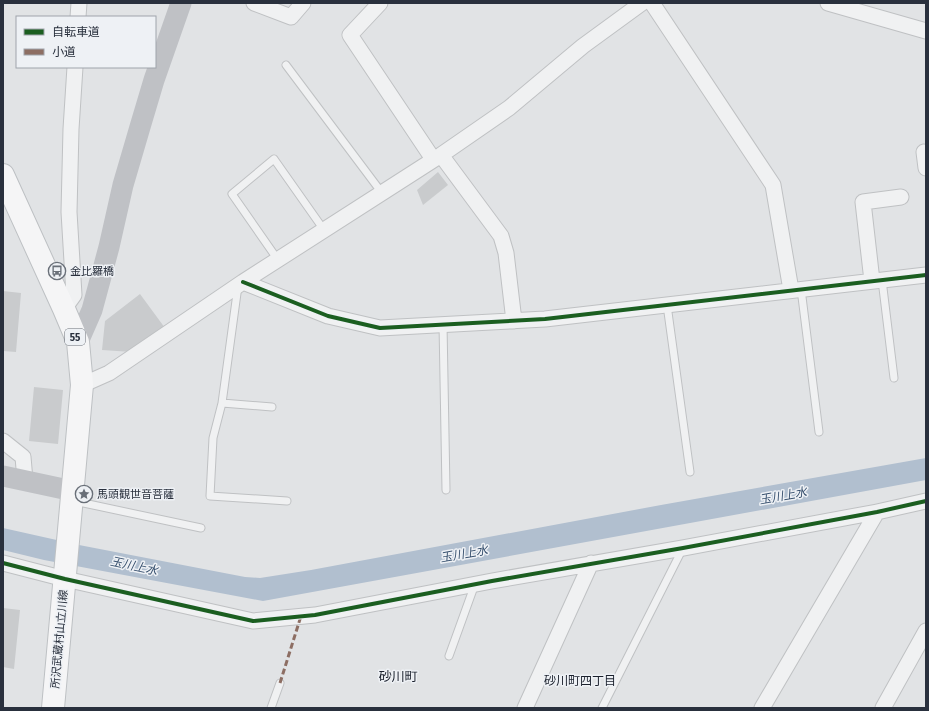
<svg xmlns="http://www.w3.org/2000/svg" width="929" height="711" font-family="'Fira Sans','Noto Sans JP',sans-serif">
	<rect width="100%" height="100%" fill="#e1e3e5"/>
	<!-- water -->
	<path fill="#b1bfcf" d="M926 458V480L263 601 44 560 3 550V528L79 545 245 577 260 578 311 570 661 505Z"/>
	<!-- building -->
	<path fill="#c9cbcd" d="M438 172 448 185 423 205 417 190Z
		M3 291 21 293 16 352 3 351Z
		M140 294 165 328 132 352 102 350 105 321Z
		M34 387 63 390 58 444 29 441Z
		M3 608 20 610 14 669 3 667Z"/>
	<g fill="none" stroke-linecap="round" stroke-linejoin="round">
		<defs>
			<path id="lane" d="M286 65 382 193
				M278 260 232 194 274 159 324 230
				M882 280 894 378
				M238 286 222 403 272 407
				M801 289 819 432
				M667 305 690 472
				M443 324 446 490
				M222 403 213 438 210 496 287 501
				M74 501 201 528
				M449 656 475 584
				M271 708 280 683
				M602 708 683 548"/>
			<path id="street" d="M254 3 291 17 303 3
				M380 3 350 35 433 159
				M652 3 773 185 791 290
				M828 3 926 31
				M78 17 79 3
				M924 152 926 168
				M441 155 501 236 506 253 514 321
				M872 281 863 202 901 197
				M243 282 328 316 380 328 545 319 926 275
				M64 309 74 295 69 212 71 129 75 67
				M82 385 109 373 243 282 441 155 509 108 583 46 642 3
				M3 441 23 457 25 480
				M3 563 65 579 253 621 315 615 492 581 683 548 877 512 926 501
				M525 708 591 563
				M762 708 877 512
				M883 708 926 631"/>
			<path id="primary" d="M3 175 64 309 78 342 82 385 53 708"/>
		</defs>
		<!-- lane casing -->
		<use href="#lane" stroke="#bfc1c3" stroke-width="9"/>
		<!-- street casing -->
		<use href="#street" stroke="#bfc1c3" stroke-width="17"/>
		<!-- primary casing -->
		<use href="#primary" stroke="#bdc0c3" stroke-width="24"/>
		<!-- lane -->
		<use href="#lane" stroke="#f0f1f2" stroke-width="7"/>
		<!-- street -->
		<use href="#street" stroke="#f0f1f2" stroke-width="15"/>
		<!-- secondary -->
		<path stroke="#bfc1c5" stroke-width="21" d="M78 342 92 310 109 247 123 185 140 127 154 80 181 3
			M3 476 73 491"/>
		<!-- primary -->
		<use href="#primary" stroke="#f5f5f6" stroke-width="22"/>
		<!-- quiet -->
		<path stroke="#8d6e63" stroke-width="3" stroke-dasharray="6 3" stroke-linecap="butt" d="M280 683 301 616"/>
		<defs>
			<path id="cycleway" d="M243 282 328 316 380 328 545 319 926 275
				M3 563 65 579 253 621 315 615 492 581 683 548 877 512 926 501"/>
		</defs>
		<!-- cycleway casing -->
		<use href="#cycleway" stroke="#eef1f5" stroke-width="6"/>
		<!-- cycleway -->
		<use href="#cycleway" stroke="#1b5e20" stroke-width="4"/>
	</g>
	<!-- icons -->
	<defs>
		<symbol id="bus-ring" viewBox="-11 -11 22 22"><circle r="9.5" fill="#eef1f5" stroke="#696f78" stroke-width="1.5"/><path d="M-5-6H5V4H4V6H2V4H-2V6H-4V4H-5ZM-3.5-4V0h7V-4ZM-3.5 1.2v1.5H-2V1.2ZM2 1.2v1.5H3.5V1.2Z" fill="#696f78"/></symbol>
		<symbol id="sight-ring" viewBox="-11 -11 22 22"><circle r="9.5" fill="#eef1f5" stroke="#696f78" stroke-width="1.5"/><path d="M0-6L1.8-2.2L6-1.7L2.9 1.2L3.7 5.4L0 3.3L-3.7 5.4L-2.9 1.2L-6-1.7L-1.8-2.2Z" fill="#696f78"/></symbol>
	</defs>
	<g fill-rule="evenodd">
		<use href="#bus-ring" x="47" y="261" width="20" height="20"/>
		<use href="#sight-ring" x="74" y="484" width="20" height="20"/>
	</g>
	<g text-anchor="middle" stroke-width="3" stroke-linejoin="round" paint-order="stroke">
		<!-- shield labels -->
		<rect fill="#eef1f5" stroke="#646a74" stroke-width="1" x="65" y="329" width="20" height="16" rx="3"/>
		<g font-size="10" font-weight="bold" fill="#29303d">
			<text x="75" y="341">55</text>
		</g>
		<!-- poi labels -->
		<g font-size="11" fill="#29303d" stroke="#eef1f5" text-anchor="start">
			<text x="70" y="275">金比羅橋</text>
			<text x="97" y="498">馬頭観世音菩薩</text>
		</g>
		<!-- street labels -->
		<g font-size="11" fill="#29303d" stroke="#eef1f5">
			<text transform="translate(59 639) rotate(-85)" y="4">所沢武蔵村山立川線</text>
		</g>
		<!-- water labels -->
		<g font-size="12" font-style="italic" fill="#364f6d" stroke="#eef1f5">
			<text transform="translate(783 496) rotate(-10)" y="4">玉川上水</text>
			<text transform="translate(464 554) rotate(-10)" y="4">玉川上水</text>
			<text transform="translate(134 566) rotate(12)" y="4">玉川上水</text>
		</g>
		<!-- neighbourhood labels -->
		<g font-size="12" fill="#1b212d" stroke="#eef1f5">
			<text x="580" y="685">砂川町四丁目</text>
		</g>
		<!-- quarter labels -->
		<g font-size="13" fill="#1b212d" stroke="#eef1f5">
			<text x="398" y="681">砂川町</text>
		</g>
	</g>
	<!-- border -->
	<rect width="929" height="711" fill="none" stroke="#29303d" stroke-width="8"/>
	<!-- legend -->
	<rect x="16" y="16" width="140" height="52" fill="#eef1f5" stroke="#9fa4ab"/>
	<rect x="24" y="29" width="20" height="6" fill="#1b5e20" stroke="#9fa4ab"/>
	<text x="52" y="36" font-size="12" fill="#29303d">自転車道</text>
	<rect x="24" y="49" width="20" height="6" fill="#8d6e63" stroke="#9fa4ab"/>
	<text x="52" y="56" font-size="12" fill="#29303d">小道</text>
</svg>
